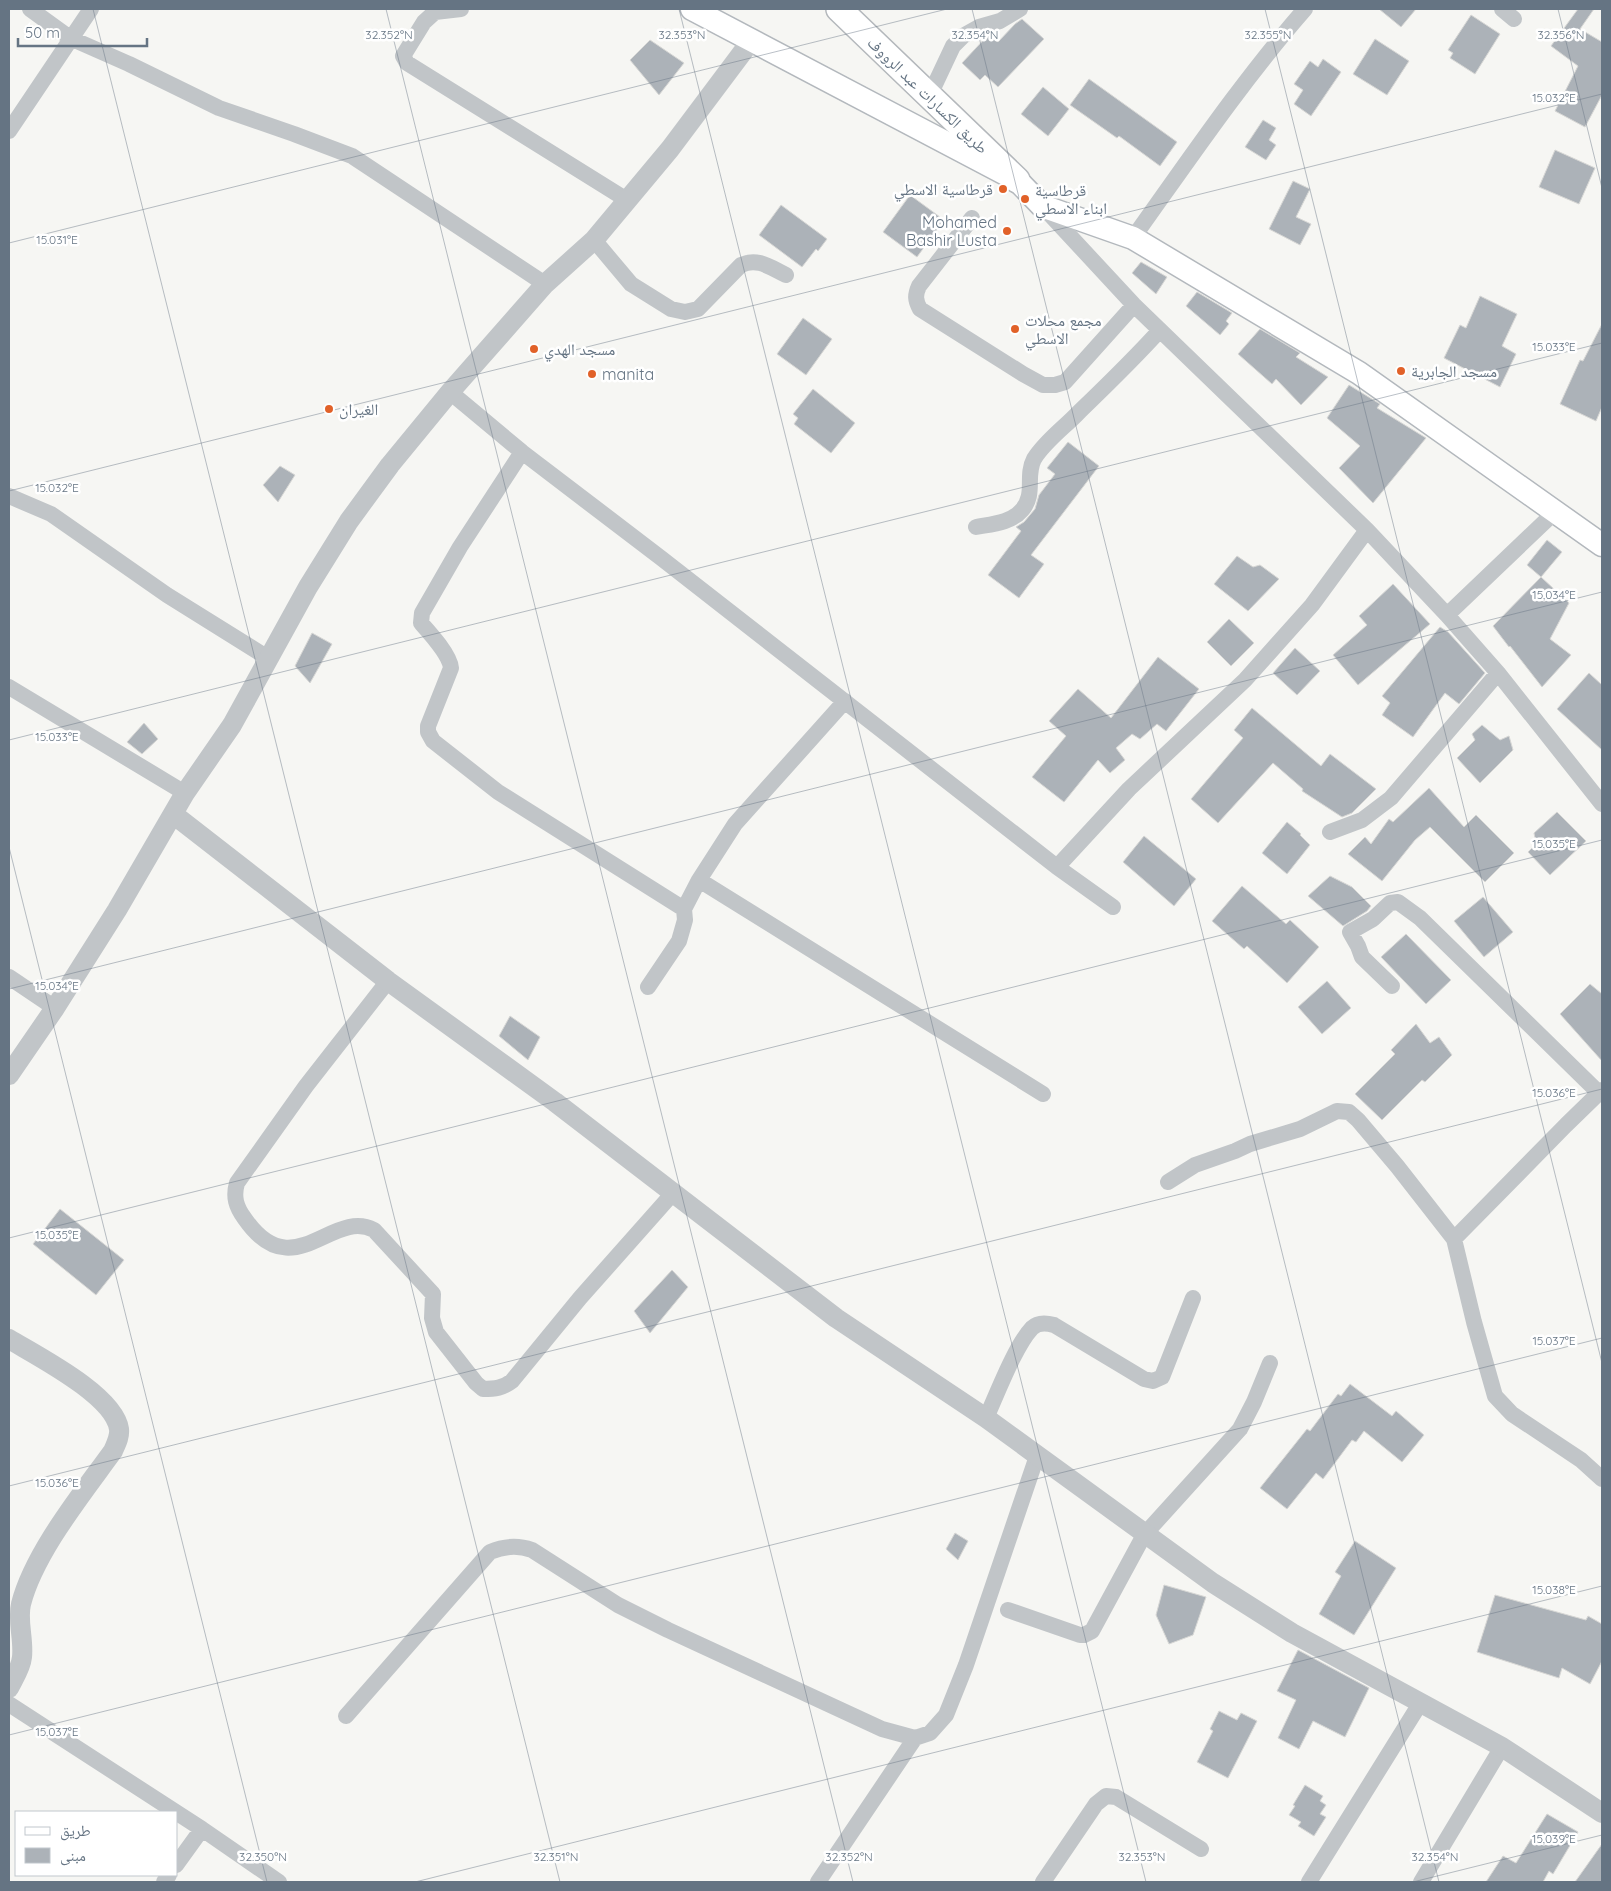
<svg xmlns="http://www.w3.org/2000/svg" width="1611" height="1891" font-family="Quicksand,'Noto Naskh Arabic',sans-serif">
	<rect width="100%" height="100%" fill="#f6f6f3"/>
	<!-- building -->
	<path fill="#acb2b8" stroke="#d7d7d5" d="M1379 9H1416L1401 27Z
		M1578 9H1594L1580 29 1602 42V95L1585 127 1555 111 1578 66 1551 46Z
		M1471 15 1500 34 1475 74 1450 58 1453 53 1448 50Z
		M1022 19 1044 39 998 87 985 75 980 80 962 63 989 34 998 42 1015 24Z
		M1375 39 1409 61 1387 95 1353 74Z
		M650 40 684 63 659 95 630 60Z
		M1323 59 1341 72 1311 116 1294 104 1303 90 1294 84 1310 61 1318 67Z
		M1089 79 1177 142 1160 166 1119 136 1117 138 1070 105Z
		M1043 87 1069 109 1048 136 1021 114Z
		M1263 120 1276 128 1269 140 1276 145 1266 160 1245 147Z
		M1555 150 1595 168 1579 204 1539 187Z
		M1293 181 1310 189 1296 217 1311 224 1300 245 1269 229Z
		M910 195 944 220 917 257 883 232Z
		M781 205 827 239 818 251 816 249 802 267 759 235Z
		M1141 262 1167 277 1156 294 1132 273Z
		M1197 292 1232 313 1226 321 1229 324 1220 335 1186 306Z
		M1480 296 1517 314 1502 346 1516 354 1500 387 1444 358 1460 325 1466 328Z
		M803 318 832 339 806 375 777 354Z
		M1602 324V407L1596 421 1560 404 1580 360 1583 361Z
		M1260 329 1300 353 1296 357 1328 377 1301 405 1276 379 1272 384 1238 354Z
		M1349 385 1380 404 1377 408 1426 438 1373 503 1339 468 1360 446 1327 418Z
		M813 389 855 423 831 453 794 424 798 418 793 414Z
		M1068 442 1099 466 1031 555 1044 564 1019 598 988 575 1021 531 1016 527 1024 522 1035 509 1039 495 1055 474 1047 468Z
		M280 466 295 475 278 502 263 485Z
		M1547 540 1562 552 1541 577 1527 565Z
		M1237 556 1253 567 1260 565 1279 579 1248 611 1214 584Z
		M1541 577 1569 603 1550 639 1571 655 1542 687 1510 646 1509 647 1493 626Z
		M1393 584 1430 624 1358 685 1333 655 1367 625 1359 616Z
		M1229 619 1254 643 1231 666 1207 642Z
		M1440 627 1448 632 1485 673 1459 704 1445 693 1413 737 1382 715 1390 703 1382 696Z
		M312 633 332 644 310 683 295 666Z
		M1295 648 1320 671 1297 695 1273 673Z
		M1158 657 1199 689 1166 731 1157 724 1140 739 1132 734 1116 748 1125 760 1110 773 1098 760 1064 802 1032 777 1066 736 1049 721 1078 689 1111 718Z
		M1589 673 1602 685V750L1557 709Z
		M1252 708 1321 766 1330 754 1376 789 1352 813 1342 817 1302 791 1303 789 1273 763 1218 823 1191 799 1243 738 1234 730Z
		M144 723 158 739 142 754 127 742Z
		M1482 725 1500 740 1509 736 1513 750 1480 783 1457 758 1475 740 1472 734Z
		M1429 788 1464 827 1476 815 1514 853 1485 882 1430 827 1415 840 1382 881 1348 854 1365 837 1371 844 1389 819 1393 822Z
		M1557 812 1586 841 1550 875 1528 852 1536 844 1534 833Z
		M1287 822 1301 834 1300 835 1310 845 1287 874 1262 853Z
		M1144 836 1196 879 1174 906 1123 862Z
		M1330 876 1352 887 1371 906 1367 911 1343 926 1308 896Z
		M1242 886 1286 924 1290 920 1319 947 1287 983 1247 946 1244 949 1212 921Z
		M1483 897 1513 932 1484 957 1454 921Z
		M1406 934 1451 980 1426 1004 1381 957Z
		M1327 981 1351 1008 1322 1034 1298 1007Z
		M1590 984 1602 994V1061L1560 1014Z
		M510 1016 540 1037 528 1060 499 1036Z
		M1416 1024 1430 1043 1439 1037 1452 1055 1425 1082 1422 1080 1382 1120 1355 1094 1395 1054 1391 1050Z
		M60 1209 124 1260 96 1295 33 1244Z
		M672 1270 688 1287 650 1333 634 1311Z
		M1350 1384 1392 1416 1396 1411 1424 1435 1402 1462 1364 1431 1356 1442 1352 1440 1323 1479 1316 1473 1287 1509 1260 1488 1307 1429 1310 1431 1338 1394 1341 1396Z
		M955 1533 968 1541 958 1560 946 1549Z
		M1355 1541 1396 1568 1354 1635 1319 1614 1341 1576 1335 1572Z
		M1164 1585 1206 1597 1193 1635 1169 1644 1156 1615Z
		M1495 1595 1586 1620 1588 1616 1602 1624V1661L1590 1684 1562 1668 1559 1678 1477 1652Z
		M1298 1650 1369 1688 1345 1737 1313 1721 1299 1749 1278 1738 1296 1700 1277 1691Z
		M1219 1711 1237 1720 1241 1713 1257 1721 1228 1778 1197 1762 1213 1731 1210 1729Z
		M1305 1785 1323 1796 1320 1801 1326 1805 1320 1814 1326 1817 1314 1836 1298 1826 1301 1822 1289 1815 1295 1806 1293 1805Z
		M1547 1814 1578 1832 1553 1874 1549 1871 1543 1882H1486L1503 1856 1516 1863Z
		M1602 1844V1882H1575Z"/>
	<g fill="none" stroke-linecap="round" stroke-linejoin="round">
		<defs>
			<path id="secondary" d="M692 9 1017 180 1042 206 1133 238 1359 373 1602 545"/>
			<path id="primary" d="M839 9 1017 180"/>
		</defs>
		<!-- secondary casing -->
		<use href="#secondary" stroke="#b3b8bd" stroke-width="25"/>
		<!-- primary casing -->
		<use href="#primary" stroke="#b4b8bc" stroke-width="28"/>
		<!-- minor -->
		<path stroke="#c1c5c8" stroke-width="16" d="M30 9 70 38 129 64 219 108 294 134 352 156 545 284
			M461 9 435 12 424 22 403 56 407 63 627 200
			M1502 9 1514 19
			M929 97 953 46 963 36 979 27 1000 21 1020 9
			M9 131 91 9
			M1044 208 1134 305 1367 530 1447 615 1498 673 1602 804
			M972 218 919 286C915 295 915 300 920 309L1023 374 1043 385H1055L1065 382 1134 305
			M1133 238C1188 161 1242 81 1305 9
			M594 240 631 284 671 309 685 312 698 309 741 265C758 257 771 268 786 275
			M450 392 522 452 661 558 1057 867 1113 907
			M522 452 460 547 422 613 421 623C430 633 450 655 451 668L428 726V732L433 741 498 792 684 909
			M9 496 51 514 167 595 268 658
			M976 527C992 524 1011 523 1022 510 1036 494 1025 476 1034 459 1045 441 1065 427 1079 412 1107 385 1134 359 1160 330
			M1447 615 1555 512
			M9 687 185 793
			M845 701 735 824 699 880 1043 1094
			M1330 832 1362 820 1391 798 1498 673
			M1057 867 1129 789 1245 680 1312 605 1367 530
			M9 977 55 1008
			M388 981 306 1086 237 1183C233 1197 236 1207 245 1219 293 1288 332 1208 374 1230L433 1294 432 1318 436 1332 476 1383 483 1389C495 1389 503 1388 512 1381L580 1298 674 1192
			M1392 986 1362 957 1358 946 1350 932 1373 919 1390 903 1398 902 1420 918 1599 1093
			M648 987 679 941 685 920 684 909 699 880
			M1168 1182 1195 1165 1235 1151 1250 1144 1300 1129 1337 1111 1349 1112 1358 1120 1397 1166 1454 1239 1474 1322 1495 1396 1512 1414 1581 1460 1602 1479
			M1454 1239 1566 1125 1602 1090
			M986 1418C997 1394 1015 1346 1032 1328 1038 1322 1047 1323 1054 1325L1144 1379 1153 1381 1162 1377 1193 1298
			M1008 1610 1080 1635H1084L1092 1631 1144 1535 1240 1429 1254 1402 1270 1363
			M9 1704 202 1829 279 1882
			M346 1716 490 1552C504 1546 518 1545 532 1550L618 1605 668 1630 882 1729 915 1738 930 1733 946 1715 966 1665 1037 1456
			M176 1865 202 1829
			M164 1882 169 1875
			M818 1882 915 1738
			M1043 1882 1096 1804 1106 1796 1116 1797 1201 1849
			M1309 1882 1421 1702
			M1421 1882 1502 1747"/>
		<!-- tertiary -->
		<path stroke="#c1c5c8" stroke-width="20" d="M173 814 388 981 555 1102 836 1318 986 1418 1213 1583 1292 1633 1502 1747 1602 1813
			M9 1075 55 1008 117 910 185 793 232 725 308 587 349 521 390 465 450 392 545 284 594 240 670 149 751 41
			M9 1339C37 1356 114 1395 119 1429 120 1437 116 1444 113 1451 82 1494 34 1553 21 1604 17 1621 24 1639 22 1657 21 1668 14 1678 9 1688"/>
		<!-- secondary -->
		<use href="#secondary" stroke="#fff" stroke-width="22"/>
		<!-- primary -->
		<use href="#primary" stroke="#fff" stroke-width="25"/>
	</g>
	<!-- ticks -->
	<path fill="none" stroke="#657483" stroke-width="1" stroke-opacity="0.45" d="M93 9 560 1882M386 9 853 1882M679 9 1146 1882M972 9 1439 1882M1265 9 1602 1363M1558 9 1602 188M9 243 947 9M9 491 1602 94M9 740 1602 343M9 847 267 1882M9 989 1602 592M9 1238 1602 840M9 1486 1602 1089M9 1735 1602 1338M415 1882 1602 1586M1413 1882 1602 1835"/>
	<!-- markers -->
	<g fill="#e16128" stroke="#fff" stroke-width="2">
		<circle cx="1003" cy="189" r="5"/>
		<circle cx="1025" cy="199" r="5"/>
		<circle cx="1007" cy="231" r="5"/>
		<circle cx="1015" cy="329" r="5"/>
		<circle cx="534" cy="349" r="5"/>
		<circle cx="1401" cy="371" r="5"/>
		<circle cx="592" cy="374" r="5"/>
		<circle cx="329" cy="409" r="5"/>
	</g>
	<g text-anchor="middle" stroke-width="5" stroke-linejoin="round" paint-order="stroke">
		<!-- street labels -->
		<g font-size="16" fill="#657483" stroke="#fff">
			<text transform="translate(928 95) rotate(44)" y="6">طريق الكسارات عبد الرووف</text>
		</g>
		<!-- poi labels -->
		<g font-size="16" fill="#657483" stroke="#fff" text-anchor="start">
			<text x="993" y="195" text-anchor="end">قرطاسية الاسطي</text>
			<text x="1035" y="196">قرطاسية<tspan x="1035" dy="18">ابناء الاسطي</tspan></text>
			<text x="997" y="228" text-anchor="end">Mohamed<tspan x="997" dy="18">Bashir Lusta</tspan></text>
			<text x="1025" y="326">مجمع محلات<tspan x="1025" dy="18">الاسطي</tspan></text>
			<text x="544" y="355">مسجد الهدي</text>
			<text x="1411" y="377">مسجد الجابرية</text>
			<text x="602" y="380">manita</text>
			<text x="339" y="415">الغيران</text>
		</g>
	</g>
	<g font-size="12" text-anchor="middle" fill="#657483" stroke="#fff" stroke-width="5" stroke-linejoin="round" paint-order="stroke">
		<text x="389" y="39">32.352°N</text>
		<text x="682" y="39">32.353°N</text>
		<text x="975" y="39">32.354°N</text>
		<text x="1268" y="39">32.355°N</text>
		<text x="1561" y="39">32.356°N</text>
		<text x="1554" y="102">15.032°E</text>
		<text x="57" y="244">15.031°E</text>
		<text x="1554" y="351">15.033°E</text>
		<text x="57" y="492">15.032°E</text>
		<text x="1554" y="599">15.034°E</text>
		<text x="57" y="741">15.033°E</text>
		<text x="1554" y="848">15.035°E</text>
		<text x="57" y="990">15.034°E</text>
		<text x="1554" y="1097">15.036°E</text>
		<text x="57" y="1239">15.035°E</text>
		<text x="1554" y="1345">15.037°E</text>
		<text x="57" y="1487">15.036°E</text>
		<text x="1554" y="1594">15.038°E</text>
		<text x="57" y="1736">15.037°E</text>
		<text x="1554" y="1843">15.039°E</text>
		<text x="263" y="1861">32.350°N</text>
		<text x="556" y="1861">32.351°N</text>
		<text x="849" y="1861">32.352°N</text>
		<text x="1142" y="1861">32.353°N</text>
		<text x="1435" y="1861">32.354°N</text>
	</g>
	<!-- border -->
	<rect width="1611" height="1891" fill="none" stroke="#657483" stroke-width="20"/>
	<!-- legend -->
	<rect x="15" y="1811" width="162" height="65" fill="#ffffff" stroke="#c1c7cd"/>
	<rect x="25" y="1827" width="25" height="8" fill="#ffffff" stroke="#c1c7cd"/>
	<text x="60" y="1836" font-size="15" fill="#657483">طريق</text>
	<rect x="25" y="1848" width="25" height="15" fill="#acb2b8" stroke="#c1c7cd"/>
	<text x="60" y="1861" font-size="15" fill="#657483">مبنى</text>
	<!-- scale -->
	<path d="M18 38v8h129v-8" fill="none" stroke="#657483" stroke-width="2.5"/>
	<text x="25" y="38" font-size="15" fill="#657483" stroke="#ffffff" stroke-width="4" paint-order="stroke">50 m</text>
</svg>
